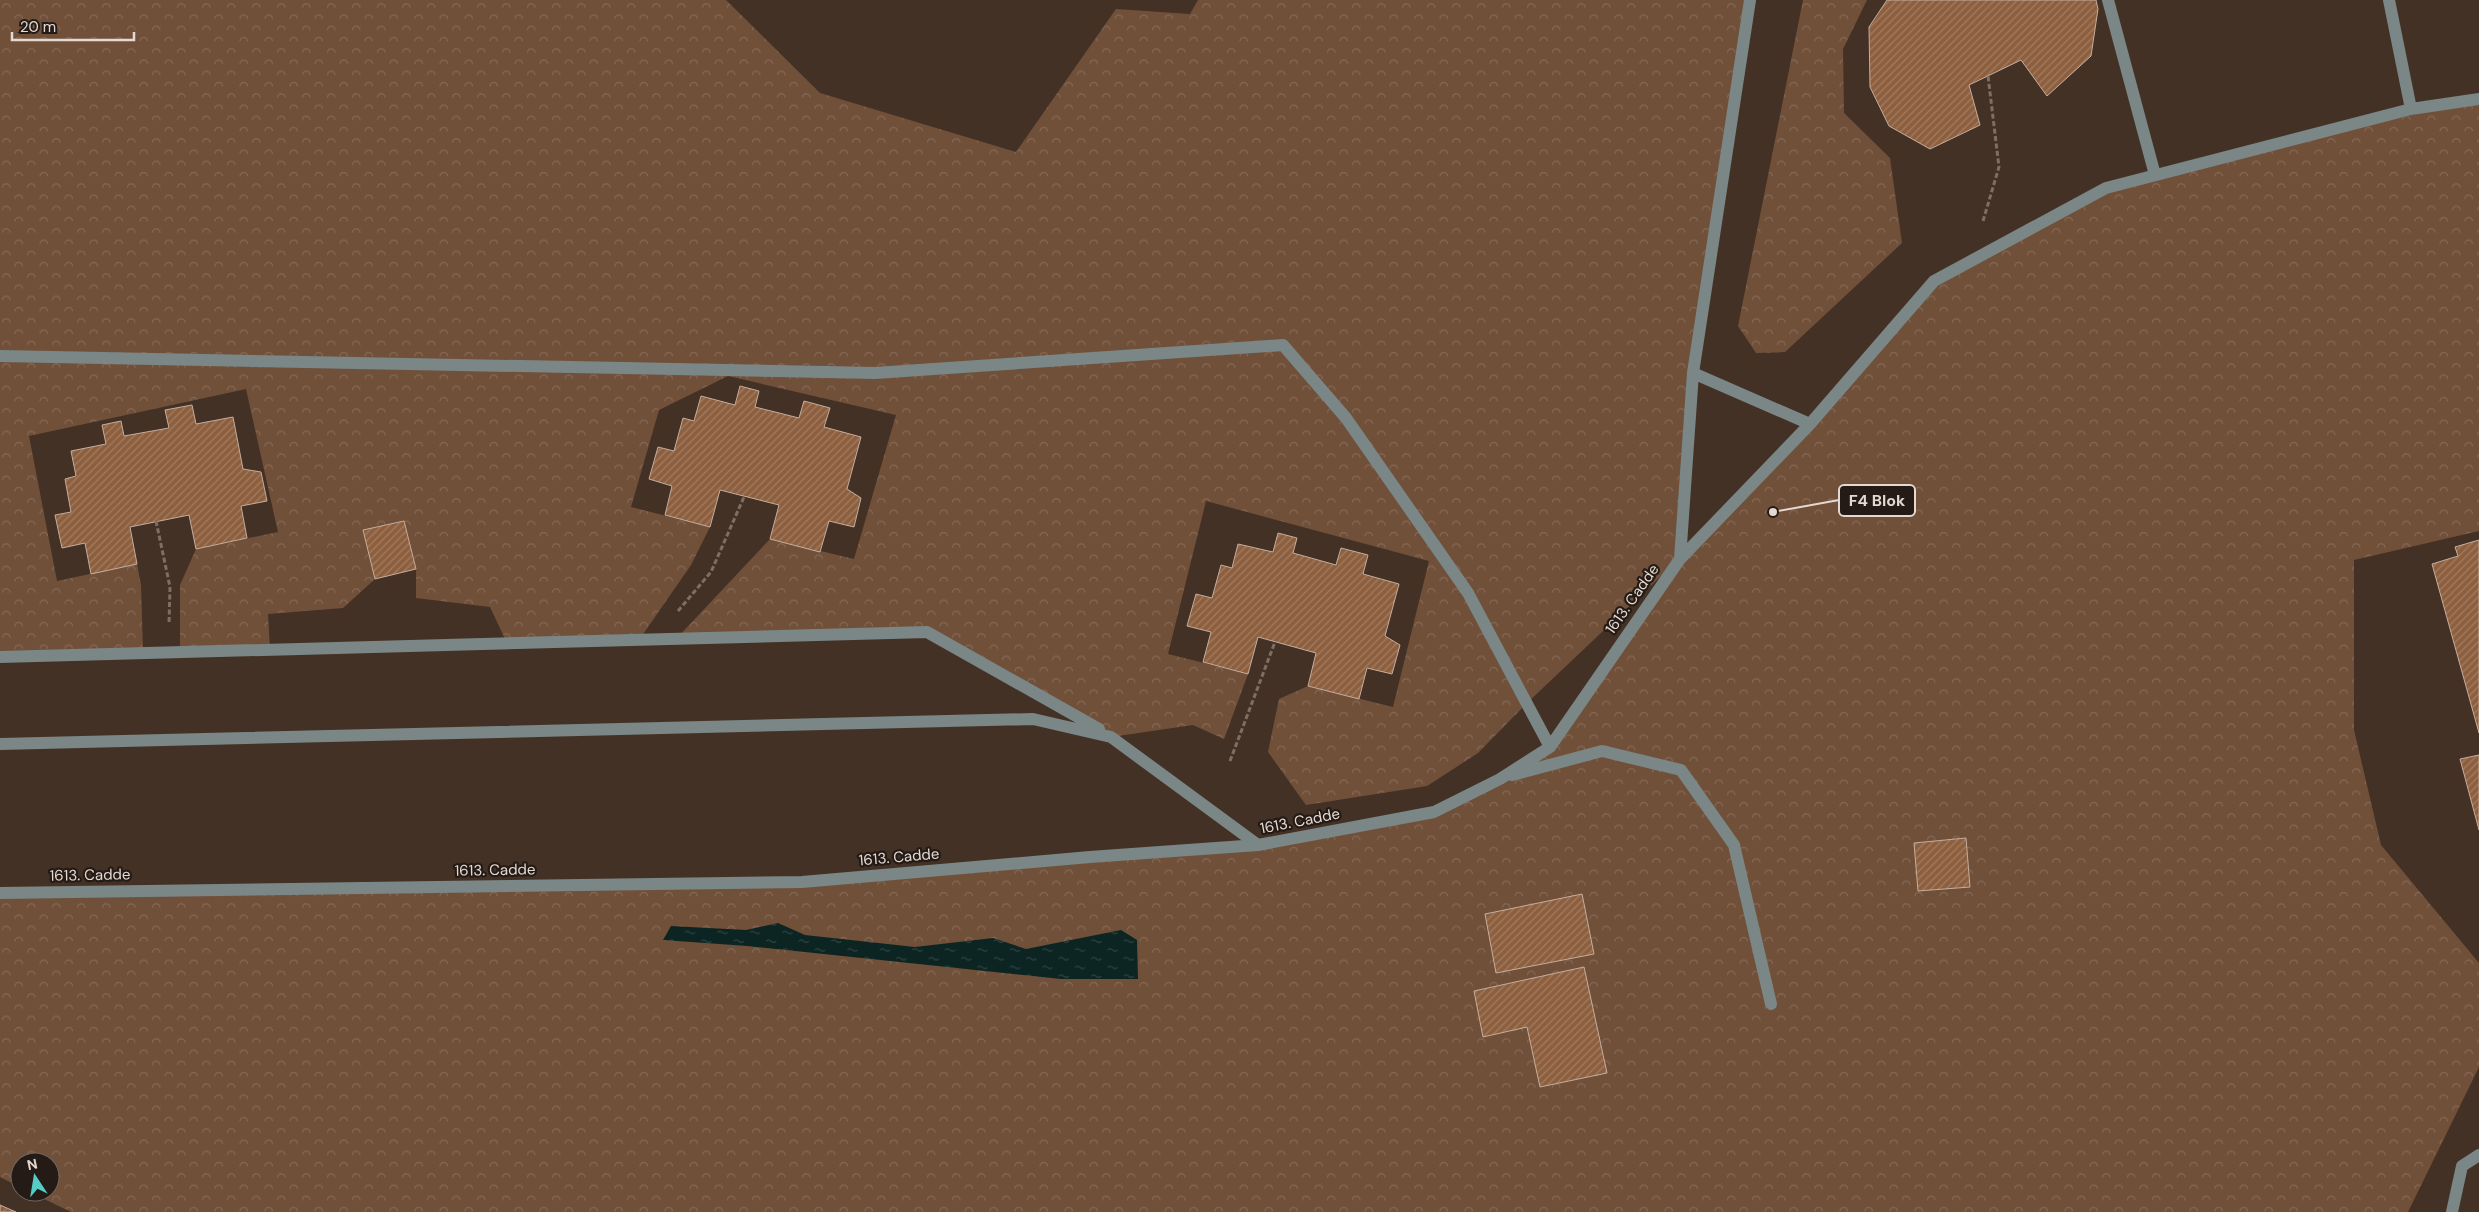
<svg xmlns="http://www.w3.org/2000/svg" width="2479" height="1212" font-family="'DM Sans',sans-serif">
	<defs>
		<pattern id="forest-crowns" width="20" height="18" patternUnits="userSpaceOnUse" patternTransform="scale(1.25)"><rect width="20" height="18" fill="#71503a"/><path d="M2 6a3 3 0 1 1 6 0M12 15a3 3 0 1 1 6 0" fill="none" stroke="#856855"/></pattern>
		<pattern id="water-ripples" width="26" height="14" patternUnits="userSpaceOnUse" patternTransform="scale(1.25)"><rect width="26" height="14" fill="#0c2523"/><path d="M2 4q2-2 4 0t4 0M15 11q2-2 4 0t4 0" fill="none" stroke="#2f4442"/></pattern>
		<pattern id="building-hatch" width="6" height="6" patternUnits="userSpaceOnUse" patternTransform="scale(1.25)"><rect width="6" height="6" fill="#8d5f3e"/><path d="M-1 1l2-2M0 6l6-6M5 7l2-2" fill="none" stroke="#a27d62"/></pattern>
	</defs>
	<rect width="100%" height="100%" fill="#443125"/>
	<!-- forest -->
	<path fill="url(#forest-crowns)" d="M0 0H726L820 93 1016 152 1116 9 1190 14 1198 0H1751L1693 373 1680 557 1934 281 2106 188 2479 99V531L2354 560V730L2381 845 2479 963V1067L2408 1212H71L30 1192H50V1162H20V1187L0 1177V898L802 882 1258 845 1434 812 1550 747 1677 561 1527 703 1478 753 1427 786 1306 805 1268 752 1279 699 1308 686 1393 707 1429 561 1206 501 1168 654 1248 674 1224 739 1193 725 1111 737 927 632 677 638 770 539 854 559 896 415 728 376 659 410 631 507 710 527 691 565 639 640 507 643 490 607 416 598V569L404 521 363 530 375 579 343 608 268 614 270 649 180 652V585L196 549 278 532 246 389 29 436 57 581 137 564 141 585 143 652 0 657Z
		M1803 0H1867L1843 49 1844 113 1890 158 1902 243 1785 352 1756 353 1738 326Z"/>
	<!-- water -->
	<path fill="url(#water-ripples)" d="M778 923 805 935 915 947 993 938 1026 949 1121 930 1137 940 1138 979H1061L747 946 663 940 671 926 746 930Z"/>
	<!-- building -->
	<path fill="url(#building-hatch)" stroke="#c5ae9f" d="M1887 0H2096L2098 9 2091 56 2047 96 2021 60 1969 85 1980 125 1930 149 1889 126 1870 87 1869 27Z
		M740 386 759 391 755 407 799 418 804 401 830 408 824 427 861 437 847 489 861 498 854 527 829 521 820 552 770 539 779 505 720 490 710 527 665 515 672 486 649 479 658 447 674 451 683 418 694 421 701 396 735 405Z
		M192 405 196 424 233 417 243 469 261 472 267 501 241 506 247 538 196 549 189 515 130 527 137 564 91 574 85 543 62 548 55 515 71 512 65 479 76 476 71 451 106 444 102 425 121 421 124 436 169 428 165 410Z
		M404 521 416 569 375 579 363 530Z
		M1278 533 1297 538 1293 553 1336 565 1341 548 1368 555 1363 574 1399 584 1385 636 1400 645 1392 674 1367 668 1359 699 1308 686 1316 653 1258 637 1248 674 1203 662 1211 632 1187 626 1196 594 1212 598 1221 565 1232 568 1238 544 1273 552Z
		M2479 540V733L2432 564 2458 556 2455 547Z
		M2479 755V830L2460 759Z
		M1966 838 1970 887 1918 891 1914 843Z
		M1582 894 1594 954 1496 973 1485 914Z
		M1584 967 1607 1073 1540 1087 1527 1027 1483 1037 1474 991Z
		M0 1205 16 1212H0Z"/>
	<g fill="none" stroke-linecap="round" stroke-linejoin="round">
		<!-- path -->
		<path stroke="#7f6e64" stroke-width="3" stroke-dasharray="5 2.5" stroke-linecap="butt" d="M1983 221 1999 167 1988 76
			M156 521 170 587 169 624
			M678 611 711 572 744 497
			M1230 761 1275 642"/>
		<!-- minor -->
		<path stroke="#7a8786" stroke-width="12" d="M2108 0 2155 175
			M2389 0 2411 109
			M0 356 875 373 1283 345 1346 418 1468 593 1550 747
			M1693 373 1810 424
			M1680 559 1693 373 1750 0
			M0 657 927 632 1099 729
			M0 744 1033 719 1111 737 1258 845
			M1512 775 1602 751 1681 770 1734 845 1771 1004
			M0 893 802 882 1090 857 1258 845 1434 812 1500 779 1550 747 1680 559 1810 424 1934 281 2106 188 2411 109 2479 99
			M2452 1212 2462 1166 2479 1155"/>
	</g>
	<g text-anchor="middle" stroke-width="4.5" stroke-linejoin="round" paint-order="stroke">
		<!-- street labels -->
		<g font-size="15" fill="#e4d8d0" stroke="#241b16">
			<text transform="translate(1632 599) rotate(-55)" y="5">1613. Cadde</text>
			<text transform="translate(1300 821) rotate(-11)" y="5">1613. Cadde</text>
			<text transform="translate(899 857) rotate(-5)" y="5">1613. Cadde</text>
			<text transform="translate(495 870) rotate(-1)" y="5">1613. Cadde</text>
			<text transform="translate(90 875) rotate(-1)" y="5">1613. Cadde</text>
		</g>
	</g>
	<!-- callouts -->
	<path fill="none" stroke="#e4d8d0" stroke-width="2" d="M1773 512L1839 500"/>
	<circle fill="#e4d8d0" stroke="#241b16" stroke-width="2" cx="1773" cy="512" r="5"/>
	<rect fill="#241b16" stroke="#e4d8d0" stroke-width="2" x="1839" y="485" width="76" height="31" rx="5"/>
	<g font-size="16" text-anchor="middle" font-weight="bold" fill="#e4d8d0">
		<text x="1877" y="506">F4 Blok</text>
	</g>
	<!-- north arrow -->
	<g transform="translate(35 1177) rotate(348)"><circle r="24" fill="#241b16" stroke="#716760"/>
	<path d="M0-4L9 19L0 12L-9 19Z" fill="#54cdc7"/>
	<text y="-8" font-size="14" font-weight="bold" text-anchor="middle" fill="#e4d8d0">N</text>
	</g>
	<!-- scale -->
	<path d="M12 32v8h122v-8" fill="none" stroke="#e4d8d0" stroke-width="2.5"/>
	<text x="20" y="32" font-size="15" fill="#e4d8d0" stroke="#241b16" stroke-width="4" paint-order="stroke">20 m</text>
</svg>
